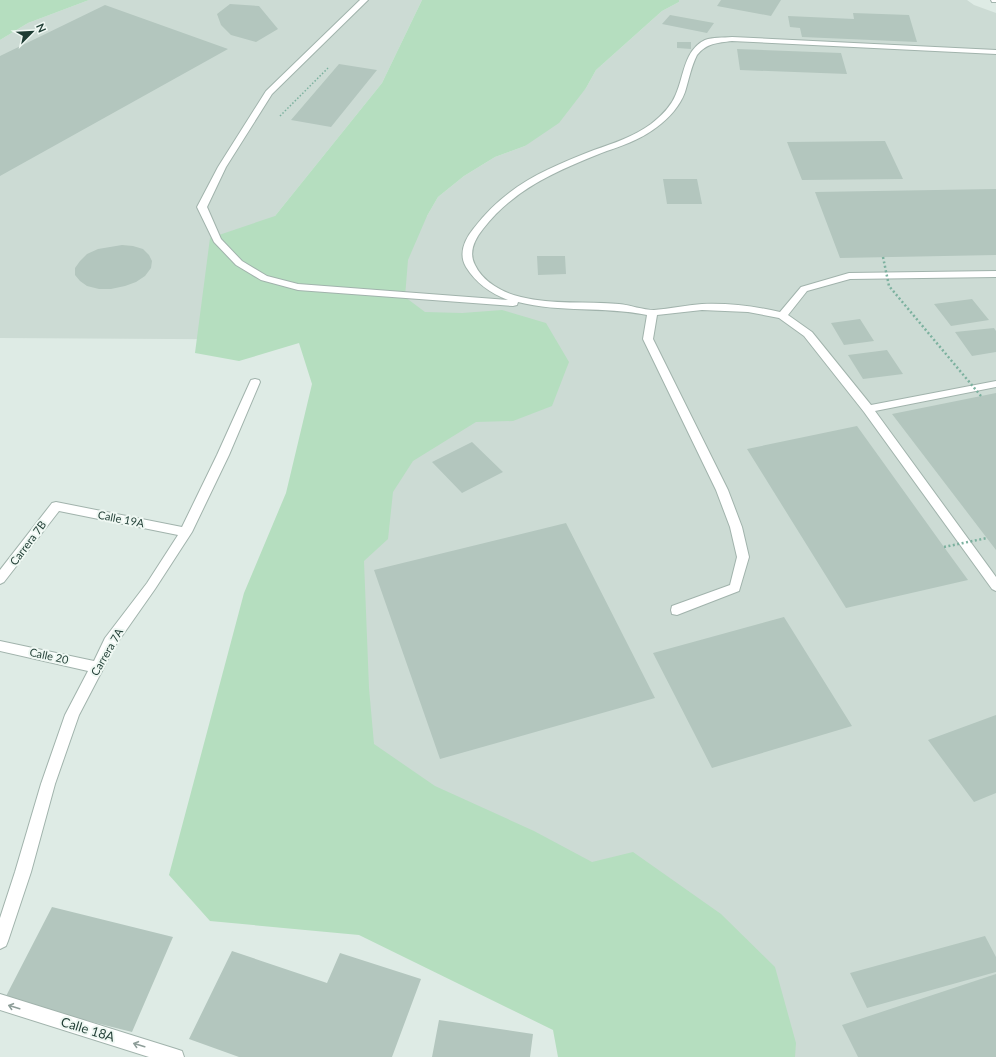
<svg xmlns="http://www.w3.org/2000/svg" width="996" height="1057" font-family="Lato,sans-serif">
	<rect width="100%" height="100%" fill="#deebe5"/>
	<!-- built -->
	<path fill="#ccdbd4" d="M89 0H422L382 83 275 216H427L438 197 464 176 495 157 525 146 586 88 596 70 662 11 679 2V0H967L974 5 996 13V1057H725L296 732 320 340 0 338V40L28 23Z"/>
	<!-- green -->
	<path fill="#b5debf" d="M0 0H89L28 23 0 40Z
		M422 0H679V2L662 11 596 70 586 88 559 123 525 146 495 157 464 176 438 197 427 216 408 260 405 297 425 312 462 313 502 310 546 323 569 362 552 406 513 421 476 422 413 461 393 492 388 539 364 561 369 688 374 744 435 786 534 831 592 862 633 852 721 914 775 967 796 1043 795 1057H558L553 1030 359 935 210 921 169 875 244 593 286 493 312 384 299 343 239 361 195 353 210 238 275 216 382 83Z"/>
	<!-- building -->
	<path fill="#b3c6be" d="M721 0H781L771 16 717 6Z
		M230 4 259 6 278 29 256 42 231 35 221 25 217 14Z
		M105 5 228 49 0 176V56Z
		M853 13 909 15 917 42 802 37 800 28 790 27 788 16 854 19Z
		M670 15 714 23 707 33 662 24Z
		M677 42H691V49L677 48Z
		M737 49 841 53 847 74 740 70Z
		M339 64 377 70 331 127 291 120Z
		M885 141 903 179 802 180 787 142Z
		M663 179H697L702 204H667Z
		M996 189V255L840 258 815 192Z
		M122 245 133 246 143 249 149 255 152 261 151 268 145 276 136 282 125 286 111 289H99L87 286 80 281 75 275V268L80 261 87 254 98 249Z
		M537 256H565L566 274 538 275Z
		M972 299 989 320 951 326 934 304Z
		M860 319 874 341 844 345 831 323Z
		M994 328 996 331V352L972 356 955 332Z
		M887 350 903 374 863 379 848 355Z
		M996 393V550L892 414Z
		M857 426 944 547 968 580 846 608 747 449Z
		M472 442 503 472 462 493 432 462Z
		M566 523 655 698 440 759 374 570Z
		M784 617 852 726 712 768 653 653Z
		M996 715V793L974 802 928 740Z
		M52 907 173 937 132 1032 4 1000Z
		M985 936 996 957V972L867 1008 850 973Z
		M232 951 327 983 340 953 421 979 392 1057H239L189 1039Z
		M996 974V1057H858L842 1025Z
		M439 1020 533 1034 530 1057H432Z"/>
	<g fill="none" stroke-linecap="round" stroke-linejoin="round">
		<defs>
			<path id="service" d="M360 0H368L272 94 226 167 207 207 221 239 242 261 267 276 298 284 508 300C490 293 476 283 466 267 458 253 465 239 474 228 506 186 545 169 594 150 614 143 633 137 651 124 661 116 671 107 676 94 684 76 684 50 705 40 713 37 723 38 732 37L996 50V54L732 41C717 43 707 43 697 55 691 67 689 79 685 92 680 106 669 118 657 127 639 141 620 146 599 154 554 172 513 190 483 229 475 239 468 252 475 265 483 282 503 293 521 297 553 305 586 301 619 304 630 305 643 310 654 310 670 309 686 305 702 304 729 303 754 306 780 312L801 287 849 273 996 271V277L850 279 807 291 788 315 812 332 871 405 996 381V387L875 411 996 577V591L992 589 864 412 804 336 779 318 748 312 702 310 657 315 653 339 728 490 742 527 749 557 739 591 677 615 672 614 671 610 672 606 730 585 737 557 730 527 716 490 643 339 647 315C604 306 560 313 518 302L517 305 513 306 298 290 261 280 236 265 214 242 197 207 218 167 266 91Z"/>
			<path id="minor" d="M991 0H996V2H992Z
				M255 379 259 380 260 382 229 455 192 532 155 589 115 646 79 715 55 784 31 872 8 941 6 946 0 949V918L15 872 41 784 65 715 88 671 0 651V641L94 661 105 638 147 583 178 535 59 511 4 582 0 584V570L52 503 56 502 182 527 217 455 250 382 251 380Z
				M0 994 176 1049 182 1051 184 1057H149L0 1010Z"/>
		</defs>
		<!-- service casing -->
		<use href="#service" stroke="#a1b3ac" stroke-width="2"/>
		<!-- minor casing -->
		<use href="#minor" stroke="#a1b3ac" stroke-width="2"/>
		<!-- path -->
		<path stroke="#7cb19f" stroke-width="1.5" stroke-dasharray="1.5 2" stroke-linecap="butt" d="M280 116 328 68"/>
		<!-- service -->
		<use href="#service" fill="#fff" fill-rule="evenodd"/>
		<!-- minor -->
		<use href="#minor" fill="#fff" fill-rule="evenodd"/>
		<!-- path-bridge -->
		<path stroke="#7cb19f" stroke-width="2.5" stroke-dasharray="2 2.5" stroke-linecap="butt" d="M883 257 889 286 981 396
			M944 547 987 538"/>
	</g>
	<!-- one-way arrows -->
	<defs><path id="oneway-shaft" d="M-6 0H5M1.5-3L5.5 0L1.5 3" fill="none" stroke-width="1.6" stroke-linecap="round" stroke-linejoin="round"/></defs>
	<g stroke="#8e9e99">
		<use href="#oneway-shaft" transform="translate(14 1007) rotate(-163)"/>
		<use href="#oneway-shaft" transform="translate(139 1045) rotate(-163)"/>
	</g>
	<g text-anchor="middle" stroke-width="4" stroke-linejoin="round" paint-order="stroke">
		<!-- street labels -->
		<g font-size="11" fill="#1e3c33" stroke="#eff8f3">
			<text transform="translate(121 519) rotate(11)" y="4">Calle 19A</text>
			<text transform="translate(28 543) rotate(-53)" y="4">Carrera 7B</text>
			<text transform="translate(107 652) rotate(-60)" y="4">Carrera 7A</text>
			<text transform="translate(49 656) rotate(12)" y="4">Calle 20</text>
		</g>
		<!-- near-street labels -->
		<g font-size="13" fill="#1e3c33" stroke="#eff8f3">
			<text transform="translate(88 1029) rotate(17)" y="5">Calle 18A</text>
		</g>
	</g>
	<!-- north arrow -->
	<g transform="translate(32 32) rotate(66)" stroke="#eff8f3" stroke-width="3" paint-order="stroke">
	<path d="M0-3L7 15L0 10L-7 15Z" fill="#1e3c33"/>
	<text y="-6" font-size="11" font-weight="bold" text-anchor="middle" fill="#1e3c33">N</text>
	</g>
</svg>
